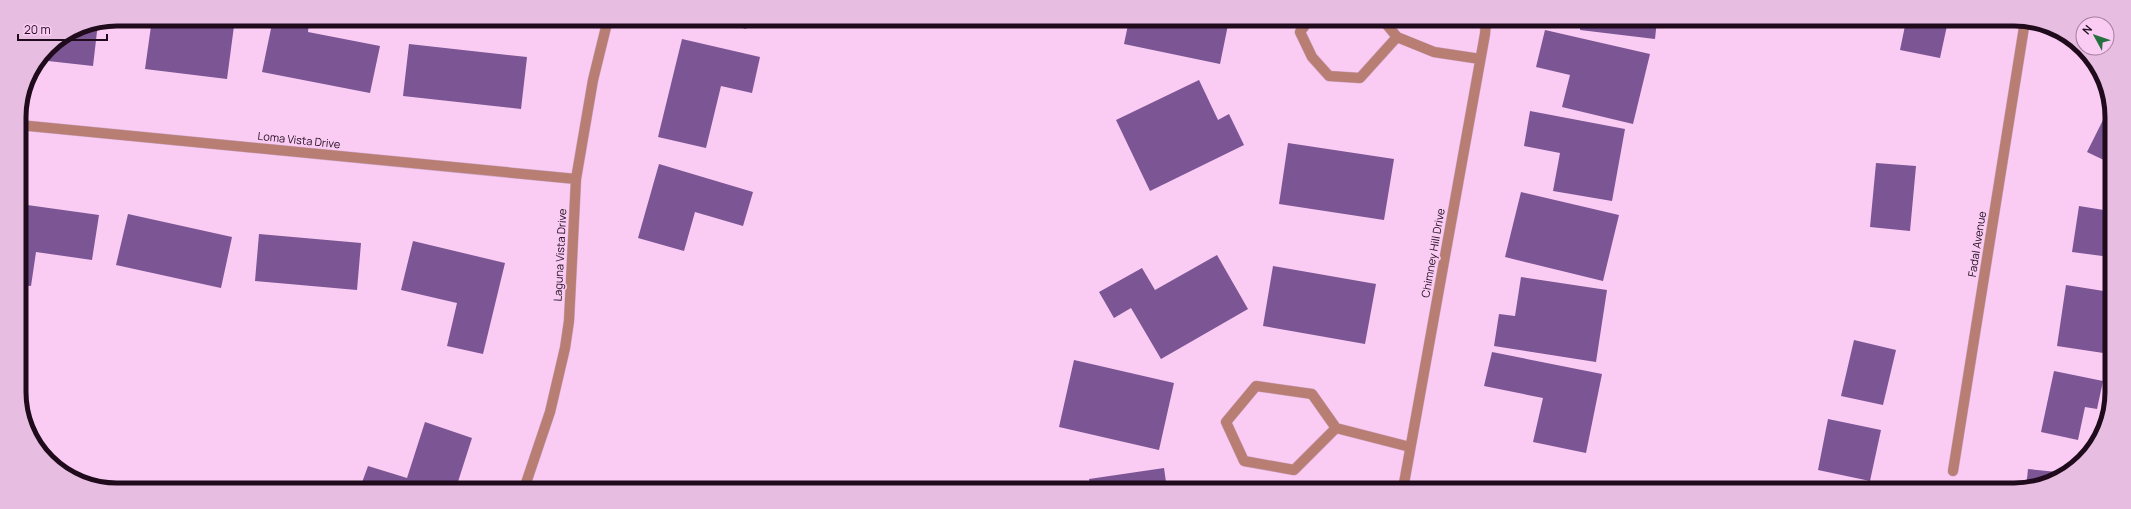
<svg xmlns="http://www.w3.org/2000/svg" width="2131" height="509" font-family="Manrope,sans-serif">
	<rect width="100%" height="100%" fill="#faccf3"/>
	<!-- building -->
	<path fill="#7b5594" d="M152 19H188L234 26 227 79 145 69Z
		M273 19H294L309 22 308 32 380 46 370 93 262 72Z
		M717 20H749L746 29Z
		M1129 20H1229L1220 64 1124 44Z
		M1581 20H1657L1655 39 1580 30Z
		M1906 21H1948L1940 58 1900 50Z
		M98 23 93 66 39 60 48 48 80 26Z
		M1545 30 1650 54 1633 124 1562 107 1570 75 1536 67Z
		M682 39 760 57 752 93 721 86 706 148 658 137Z
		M409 44 527 57 521 109 403 96Z
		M1199 80 1218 120 1229 114 1244 145 1150 191 1116 120Z
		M2108 110 2110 111V163L2087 152Z
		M1530 111 1625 129 1612 201 1553 191 1560 153 1524 146Z
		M1288 143 1394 159 1384 220 1279 204Z
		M1876 163 1916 166 1910 231 1870 227Z
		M659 164 753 192 743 226 695 212 684 251 638 238Z
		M1521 192 1619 215 1603 281 1505 257Z
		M20 204 99 215 92 260 36 252 31 286 20 285Z
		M2079 206 2110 211V257L2072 252Z
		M128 214 232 237 221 288 116 265Z
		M259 234 361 243 357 290 255 281Z
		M413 241 505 263 483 354 447 346 457 303 401 290Z
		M1217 255 1248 309 1161 359 1131 308 1114 318 1099 292 1142 268 1155 290Z
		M1273 266 1376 284 1365 344 1263 326Z
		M1521 277 1607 290 1596 362 1494 346 1499 314 1515 316Z
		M2066 285 2110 292V354L2057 346Z
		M1854 340 1896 350 1883 405 1841 396Z
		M1492 352 1602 374 1586 453 1533 442 1543 398 1484 386Z
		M1074 360 1174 383 1159 450 1059 427Z
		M2054 371 2103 381 2097 409 2085 407 2078 440 2041 432Z
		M1828 419 1881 430 1870 481 1818 470Z
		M425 422 472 438 456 488H360L368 466 407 478Z
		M1164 468 1167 489H1091L1089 479Z
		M2028 469 2067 473 2051 483 2026 488Z"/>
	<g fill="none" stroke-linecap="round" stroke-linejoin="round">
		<defs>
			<path id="street" d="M1309 20 1300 32 1312 57 1329 76 1360 78 1397 37
				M1383 20 1397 37 1434 52 1480 59
				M19 125 576 179
				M1336 428 1294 470 1244 461 1226 422 1256 386 1312 394 1336 428 1410 447
				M1953 471 2025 21
				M524 489 550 412 565 348 569 321 576 179 593 80 608 19
				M1403 489 1485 34 1486 20"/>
		</defs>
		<!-- street casing -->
		<use href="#street" stroke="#d3a9cc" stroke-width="11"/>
		<!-- street -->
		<use href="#street" stroke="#b87e73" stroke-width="10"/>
	</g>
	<g text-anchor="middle" stroke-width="3.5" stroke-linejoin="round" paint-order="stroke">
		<!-- street labels -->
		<g font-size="11" fill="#1f0b1c" stroke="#faccf3">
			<text transform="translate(299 140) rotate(6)" y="4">Loma Vista Drive</text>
			<text transform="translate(1977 244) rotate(-81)" y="4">Fadal Avenue</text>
			<text transform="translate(1433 253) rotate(-80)" y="4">Chimney Hill Drive</text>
			<text transform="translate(560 255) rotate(-87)" y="4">Laguna Vista Drive</text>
		</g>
	</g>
	<!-- crop -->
	<path d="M0 0H2131V509H0ZM117 26H2014A91 91 0 0 1 2105 117V392A91 91 0 0 1 2014 483H117A91 91 0 0 1 26 392V117A91 91 0 0 1 117 26Z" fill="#e8bde2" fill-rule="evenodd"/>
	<path fill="none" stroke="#1f0b1c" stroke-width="5" d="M117 26H2014A91 91 0 0 1 2105 117V392A91 91 0 0 1 2014 483H117A91 91 0 0 1 26 392V117A91 91 0 0 1 117 26Z"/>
	<!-- north arrow -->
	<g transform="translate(2095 36) rotate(310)"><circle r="19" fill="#faccf3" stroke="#a27f9d"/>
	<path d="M0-3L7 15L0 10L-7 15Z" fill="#25703e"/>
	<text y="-6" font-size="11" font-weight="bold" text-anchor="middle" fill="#1f0b1c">N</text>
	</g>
	<!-- scale -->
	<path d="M18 34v6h89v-6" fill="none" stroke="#1f0b1c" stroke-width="2"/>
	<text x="24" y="34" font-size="12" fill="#1f0b1c" stroke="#faccf3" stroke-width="3" paint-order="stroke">20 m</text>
</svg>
